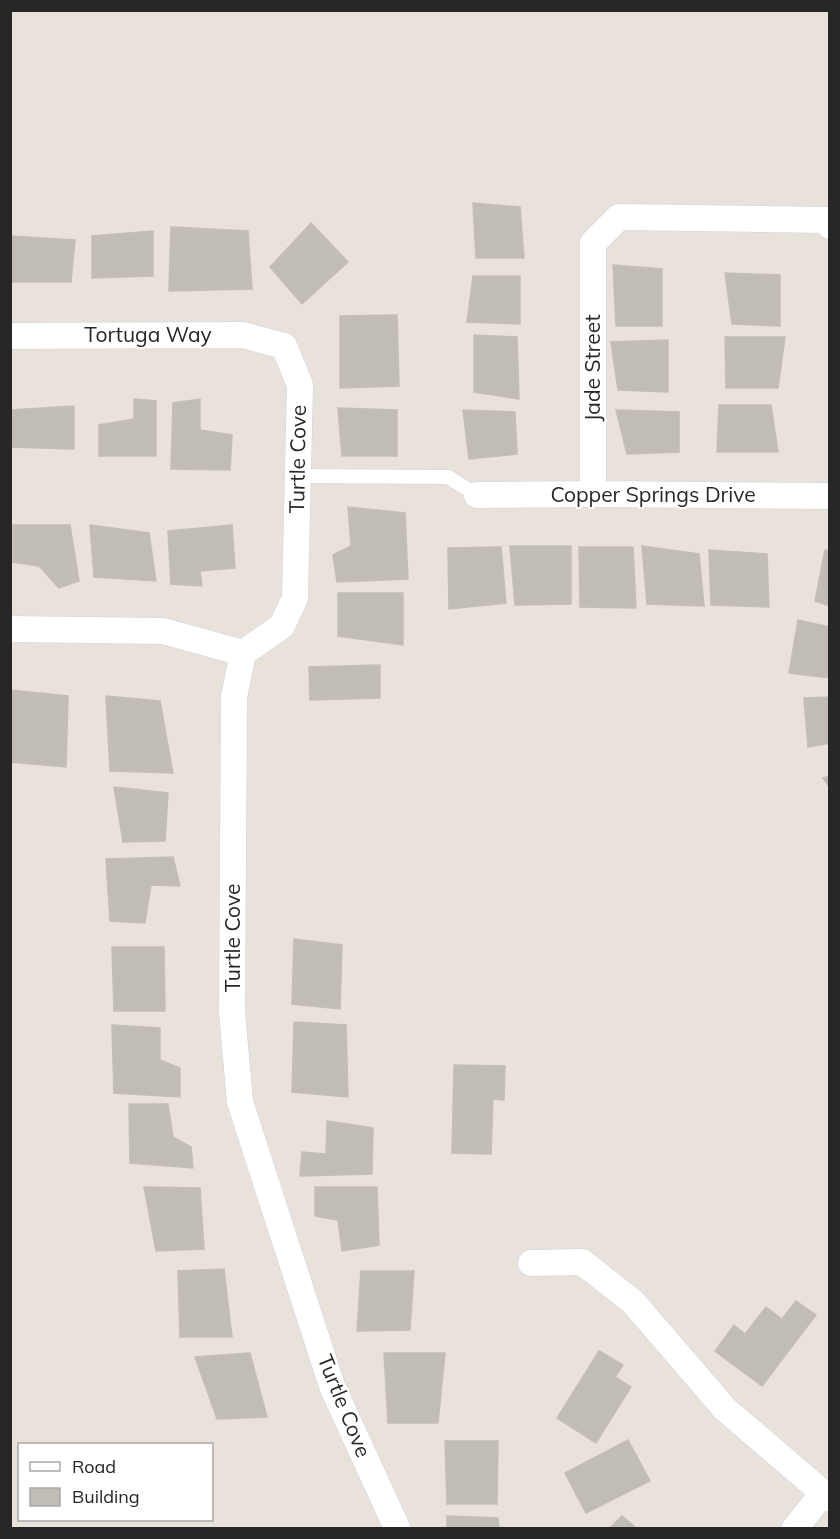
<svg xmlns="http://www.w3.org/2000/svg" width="840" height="1539" font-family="Mulish,sans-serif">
	<rect width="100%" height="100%" fill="#e9e2da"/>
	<!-- building -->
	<path fill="#c1bcb6" stroke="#c4beb4" stroke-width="1.5" d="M473 203 520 207 524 258H476Z
		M311 223 348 262 302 304 270 267Z
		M171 227 248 231 252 289 169 291Z
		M153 231V276L92 278V236Z
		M11 236 75 240 71 282H11Z
		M613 265 662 269V326H616Z
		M725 273 780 275V326L732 324Z
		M473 276H520V324L467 322Z
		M397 315 399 386 340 388V316Z
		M474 335 517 337 519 399 474 392Z
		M725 337H785L778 388H726Z
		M668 340V392L618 390 611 342Z
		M134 399 156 401V456H99V425L134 419Z
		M200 399V430L232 435 230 470 171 469 173 403Z
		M719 405H771L778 452H717Z
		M74 406V449L10 447V410Z
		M338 408 397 410V456H342Z
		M463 410 515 412 517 454 469 459Z
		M616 410 679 412V452L627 454Z
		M348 507 405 513 408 579 337 582 333 555 351 546Z
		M13 525H70L79 581 59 588 39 566 13 562Z
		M90 525 149 533 156 581 94 577Z
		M232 525 235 568 200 571 202 586 171 584 168 531Z
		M510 546H571V604L515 605Z
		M642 546 699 554 704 606 647 604Z
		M501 547 506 603 449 609 448 548Z
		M579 547H633L636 608 580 607Z
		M709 550 767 554 769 607 711 605Z
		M825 550 830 551V606L815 601Z
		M338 593H403V645L338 636Z
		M798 620 830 627V678L789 673Z
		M380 665V698L310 700 309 667Z
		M10 690 68 696 66 767 10 762Z
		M106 696 160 701 173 773 110 771Z
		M830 697V743L808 747 804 698Z
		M830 776V788L823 778Z
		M114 787 168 793 165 841 123 842Z
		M173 857 180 886 151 885 145 923 110 921 106 859Z
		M294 939 342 945 340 1009 292 1004Z
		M112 947H164L165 1011H114Z
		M294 1022 346 1025 348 1097 292 1092Z
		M112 1025 160 1028V1060L180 1068V1097L114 1093Z
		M454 1065 505 1066 504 1100 493 1099 491 1154 452 1153Z
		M129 1104H168L173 1137 191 1147 193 1168 130 1163Z
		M327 1121 373 1128 372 1174 300 1176 302 1152 326 1154Z
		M144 1187 200 1188 204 1249 156 1251Z
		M315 1187H377L379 1245 342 1251 338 1220 315 1216Z
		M224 1269 232 1337H180L178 1271Z
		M361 1271H414L410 1330 357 1331Z
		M796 1301 816 1315 762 1386 715 1351 734 1325 745 1334 766 1307 782 1319Z
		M599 1351 623 1365 615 1377 631 1387 596 1443 557 1418Z
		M250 1353 267 1417 217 1419 195 1357Z
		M384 1353H445L438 1423H388Z
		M628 1440 650 1481 586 1513 565 1473Z
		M445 1441H498L497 1504H447Z
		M447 1516 498 1518 499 1528H447Z
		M622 1516 636 1528H610Z"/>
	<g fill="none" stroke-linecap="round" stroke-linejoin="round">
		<defs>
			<path id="lane" d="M298 476 448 477 477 495"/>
			<path id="street" d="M10 336 243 335 284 346 300 385 295 598 282 626 243 653 234 697 232 1012 240 1102 332 1386 397 1528
				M593 494V243L619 217 825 220 830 226
				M477 495 593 494 830 496
				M10 629 163 631 243 653
				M531 1263 582 1262 633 1302 725 1409 830 1499
				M795 1528 823 1493"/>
		</defs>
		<!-- lane casing -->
		<use href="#lane" stroke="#cfd2e0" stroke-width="15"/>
		<!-- street casing -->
		<use href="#street" stroke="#cfd2e0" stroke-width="27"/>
		<!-- lane -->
		<use href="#lane" stroke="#fff" stroke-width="14"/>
		<!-- street -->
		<use href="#street" stroke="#fff" stroke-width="26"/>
	</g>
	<g text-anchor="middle" stroke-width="4.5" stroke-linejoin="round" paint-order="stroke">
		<!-- street labels -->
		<g font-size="21" fill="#272727" stroke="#fff">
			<text x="148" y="342">Tortuga Way</text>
			<text transform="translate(593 368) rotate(-90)" y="7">Jade Street</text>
			<text transform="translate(298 459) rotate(-89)" y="7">Turtle Cove</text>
			<text x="653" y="502">Copper Springs Drive</text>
			<text transform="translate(233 938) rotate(-90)" y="7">Turtle Cove</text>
			<text transform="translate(344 1406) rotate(68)" y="7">Turtle Cove</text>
		</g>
	</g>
	<!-- border -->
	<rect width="840" height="1539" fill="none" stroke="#272727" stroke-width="24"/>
	<!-- legend -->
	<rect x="18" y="1443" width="195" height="78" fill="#ffffff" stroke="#a9a9a9" stroke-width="1.5"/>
	<rect x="30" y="1462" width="30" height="9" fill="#ffffff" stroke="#a9a9a9" stroke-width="1.5"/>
	<text x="72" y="1473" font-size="18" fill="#272727">Road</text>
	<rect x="30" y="1488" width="30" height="18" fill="#c1bcb6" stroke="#a9a9a9" stroke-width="1.5"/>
	<text x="72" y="1503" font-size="18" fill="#272727">Building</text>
</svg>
